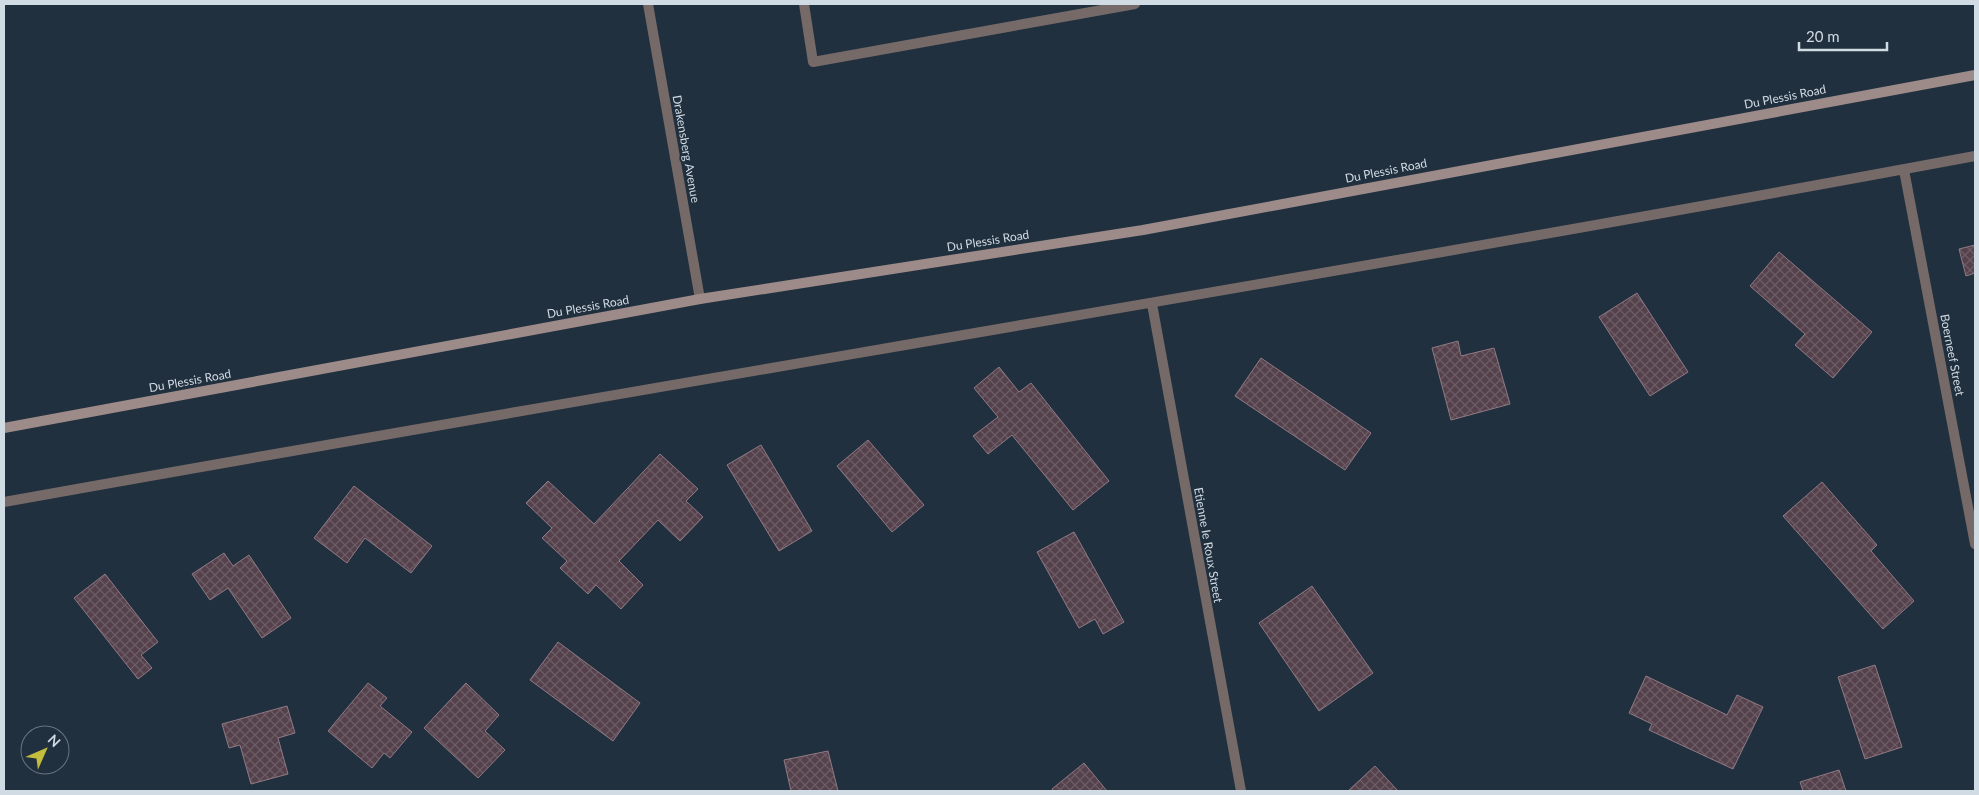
<svg xmlns="http://www.w3.org/2000/svg" width="1979" height="795" font-family="Lato,sans-serif">
	<defs>
		<pattern id="building-cross-hatch" width="8" height="8" patternUnits="userSpaceOnUse" patternTransform="scale(1.25)"><rect width="8" height="8" fill="#55414b"/><path d="M0 0l8 8M0 8l8-8" fill="none" stroke="#6c5c65"/></pattern>
	</defs>
	<rect width="100%" height="100%" fill="#21303e"/>
	<!-- building -->
	<path fill="url(#building-cross-hatch)" stroke="#917984" d="M1975 245V273L1966 276 1959 249Z
		M1779 252 1872 332 1833 378 1795 345 1805 334 1750 286Z
		M1637 293 1688 372 1650 396 1599 317Z
		M1458 341 1461 356 1494 348 1510 404 1451 420 1432 348Z
		M1261 358 1371 433 1345 470 1235 396Z
		M999 367 1019 392 1031 383 1109 481 1073 510 1012 435 988 454 973 436 998 417 974 388Z
		M868 440 924 505 892 532 837 466Z
		M761 445 812 531 779 551 727 465Z
		M660 454 698 489 686 501 703 517 680 541 658 520 619 561 643 585 621 609 596 585 588 594 560 568 567 561 542 538 552 528 526 503 548 481 594 524Z
		M1822 482 1877 545 1871 551 1914 601 1883 629 1783 516Z
		M354 486 432 546 411 573 365 538 347 563 314 538Z
		M1074 532 1124 622 1103 634 1095 619 1079 628 1037 552Z
		M224 553 233 566 249 555 291 618 262 638 228 588 210 600 192 574Z
		M105 574 158 642 141 655 152 668 138 679 74 598Z
		M1312 586 1373 673 1319 711 1259 623Z
		M558 642 640 703 613 741 530 680Z
		M1875 665 1902 747 1865 759 1838 677Z
		M1646 676 1727 715 1737 695 1763 707 1733 769 1649 730 1652 724 1629 713Z
		M368 683 387 698 380 706 412 732 390 758 384 753 372 768 328 731Z
		M466 683 499 715 485 731 505 750 478 778 424 728Z
		M287 706 295 733 278 738 288 774 251 784 240 745 229 748 222 724Z
		M828 751 838 791H791L784 760Z
		M1084 763 1107 791H1053L1052 789Z
		M1375 766 1398 791H1348Z
		M1839 770 1846 791H1803L1800 782Z"/>
	<g fill="none" stroke-linecap="round" stroke-linejoin="round">
		<!-- street -->
		<path stroke="#766a69" stroke-width="10" d="M648 4 700 299
			M804 4 813 62 1135 4
			M1904 170 1975 544
			M1152 304 1241 791
			M4 502C660 384 1319 278 1975 156"/>
		<!-- secondary -->
		<path stroke="#9d8b8a" stroke-width="10" d="M4 428 700 299 1143 230 1975 75"/>
	</g>
	<g text-anchor="middle" stroke-width="4" stroke-linejoin="round" paint-order="stroke">
		<!-- street labels -->
		<g font-size="12" fill="#d1dbe4" stroke="#21303e">
			<text transform="translate(1785 97) rotate(-11)" y="4">Du Plessis Road</text>
			<text transform="translate(686 149) rotate(80)" y="4">Drakensberg Avenue</text>
			<text transform="translate(1386 171) rotate(-11)" y="4">Du Plessis Road</text>
			<text transform="translate(988 241) rotate(-9)" y="4">Du Plessis Road</text>
			<text transform="translate(588 307) rotate(-10)" y="4">Du Plessis Road</text>
			<text transform="translate(1952 355) rotate(79)" y="4">Boerneef Street</text>
			<text transform="translate(190 381) rotate(-10)" y="4">Du Plessis Road</text>
			<text transform="translate(1208 545) rotate(80)" y="4">Etienne le Roux Street</text>
		</g>
	</g>
	<!-- border -->
	<rect width="1979" height="795" fill="none" stroke="#d1dbe4" stroke-width="10"/>
	<!-- north arrow -->
	<g transform="translate(45 750) rotate(45)"><circle r="24" fill="#21303e" stroke="#677480"/>
	<path d="M0-4L9 19L0 12L-9 19Z" fill="#c3bd3e"/>
	<text y="-8" font-size="14" font-weight="bold" text-anchor="middle" fill="#d1dbe4">N</text>
	</g>
	<!-- scale -->
	<path d="M1799 42v8h88v-8" fill="none" stroke="#d1dbe4" stroke-width="2.5"/>
	<text x="1806" y="42" font-size="15" fill="#d1dbe4" stroke="#21303e" stroke-width="4" paint-order="stroke">20 m</text>
</svg>
